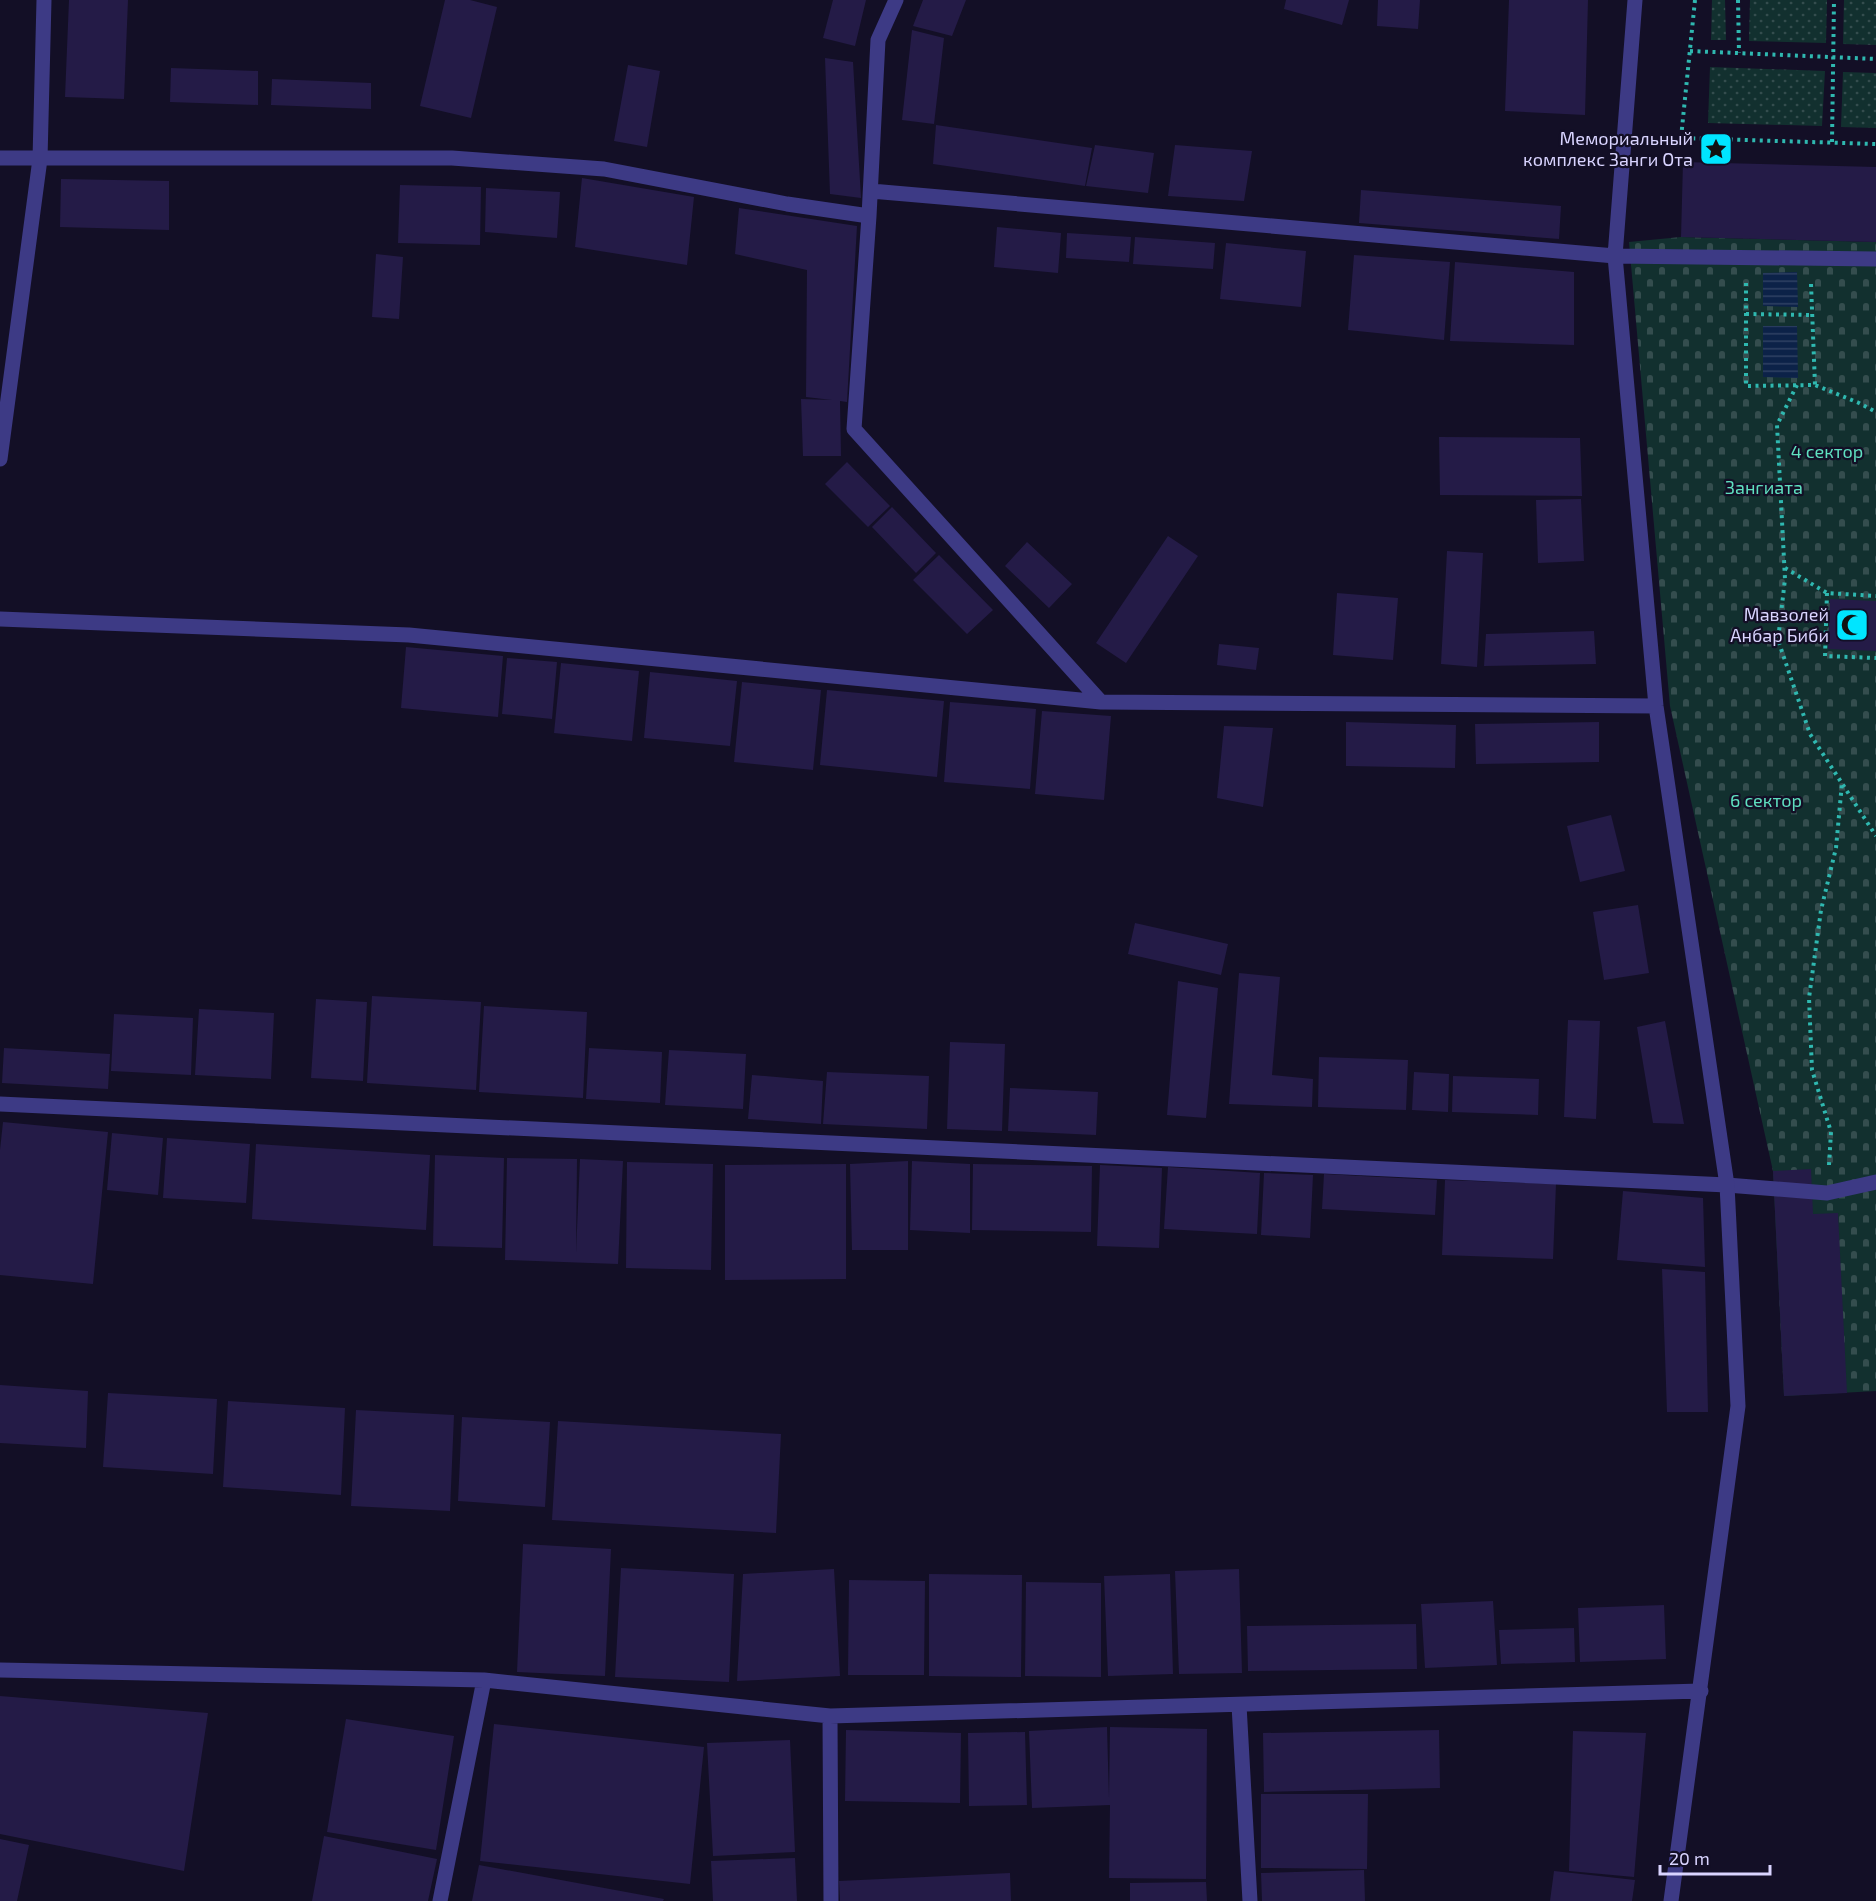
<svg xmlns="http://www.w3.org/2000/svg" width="1876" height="1901" font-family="'Exo 2',sans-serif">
	<defs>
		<pattern id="grass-dots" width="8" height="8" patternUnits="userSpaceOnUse" patternTransform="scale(1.5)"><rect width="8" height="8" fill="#12302f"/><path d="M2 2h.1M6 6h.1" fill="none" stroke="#344d4e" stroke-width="1.8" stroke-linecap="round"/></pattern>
		<pattern id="cemetery-stones" width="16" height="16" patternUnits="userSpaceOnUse" patternTransform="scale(1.5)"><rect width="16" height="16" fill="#12302f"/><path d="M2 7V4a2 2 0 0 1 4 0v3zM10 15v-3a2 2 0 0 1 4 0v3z" fill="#344d4e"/></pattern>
		<pattern id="water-rules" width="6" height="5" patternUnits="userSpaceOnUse" patternTransform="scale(1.5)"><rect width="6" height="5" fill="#0c2248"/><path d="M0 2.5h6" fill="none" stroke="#2f4163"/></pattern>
	</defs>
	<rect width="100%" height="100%" fill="#130f26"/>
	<!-- grass -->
	<path fill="url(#grass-dots)" d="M1712 0H1725L1726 40H1711Z
		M1750 0H1827L1826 43 1749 41Z
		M1844 0H1876V45L1843 44Z
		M1710 67 1825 71 1822 126 1708 123Z
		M1843 72 1876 73V128L1841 127Z"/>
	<!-- cemetery -->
	<path fill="url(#cemetery-stones)" d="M1681 237 1876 242V1391L1784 1396 1773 1171 1670 706 1629 242Z"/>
	<!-- water -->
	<path fill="url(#water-rules)" d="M1797 272 1798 307 1763 306V273Z
		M1763 326H1797L1798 378 1763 377Z"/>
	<!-- building -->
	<path fill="#241b47" d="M69 0H128L124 99 65 97Z
		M445 0H470L497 7 471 118 420 106Z
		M833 0H866L855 46 823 38Z
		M923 0H966L952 36 913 26Z
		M1286 0H1349L1342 25 1284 9Z
		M1378 0H1420L1418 29 1377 26Z
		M1509 0H1588L1585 115 1505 111Z
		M912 30 944 38 934 124 902 120Z
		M825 58 853 62 861 198 830 194Z
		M628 65 660 71 647 147 614 141Z
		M171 68 258 71V105L170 102Z
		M272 79 371 83V109L271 105Z
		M936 125 1092 148 1085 186 933 164Z
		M1095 145 1154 153 1148 193 1086 186Z
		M1175 145 1252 151 1244 201 1168 196Z
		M1683 162 1876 167V242L1681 237Z
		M582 178 694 197 687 265 575 247Z
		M61 179 169 181V230L60 227Z
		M400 185 481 187 480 245 398 243Z
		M486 188 560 192 557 238 485 232Z
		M1361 190 1561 206 1559 239 1359 223Z
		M739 208 857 226 847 402 840 401 841 456H803L801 399 832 400 806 397 807 270 735 254Z
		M997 227 1061 233 1058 273 994 267Z
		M1067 233 1131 237 1129 262 1066 258Z
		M1135 237 1215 243 1213 269 1133 264Z
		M1226 243 1306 251 1301 307 1220 299Z
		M376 254 403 257 399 319 372 317Z
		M1354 255 1450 262 1444 340 1348 330Z
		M1455 262 1574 272V345L1450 341Z
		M1439 437 1580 438 1582 496 1440 495Z
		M847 462 890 506 868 527 825 484Z
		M1581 499 1584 561 1538 563 1536 500Z
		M892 507 936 553 916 573 872 527Z
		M1168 536 1198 556 1126 663 1096 643Z
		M1027 542 1072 584 1049 608 1005 566Z
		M1447 551 1483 553 1477 667 1441 664Z
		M939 555 993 610 967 634 913 580Z
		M1337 593 1398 598 1393 660 1333 655Z
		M1830 599 1876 601V651L1828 649Z
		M1594 631 1596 664 1484 666 1486 634Z
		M1219 644 1259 648 1256 670 1217 665Z
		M406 647 503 656 498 717 401 708Z
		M507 658 557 662 552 719 502 714Z
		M561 663 639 671 632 741 554 733Z
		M650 672 737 681 730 746 644 738Z
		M742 682 821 690 813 770 734 762Z
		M827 690 944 701 937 777 820 765Z
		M950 702 1036 709 1030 789 944 782Z
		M1042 711 1111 716 1104 800 1035 794Z
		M1346 722 1456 725 1455 768 1346 766Z
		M1599 722V762L1476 764 1475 724Z
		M1224 726 1273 728 1263 807 1217 798Z
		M1611 815 1625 871 1580 882 1567 826Z
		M1638 905 1649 973 1604 980 1593 912Z
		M1135 923 1228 944 1221 975 1128 954Z
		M1239 973 1280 977 1272 1075 1313 1079 1312 1107 1229 1104Z
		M1178 981 1218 988 1206 1118 1167 1115Z
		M372 996 481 1002 476 1090 367 1083Z
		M316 999 367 1002 363 1081 311 1078Z
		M484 1006 587 1012 583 1098 479 1092Z
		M199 1009 274 1013 271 1079 195 1075Z
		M114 1014 193 1018 191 1075 111 1071Z
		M1568 1020 1600 1021 1596 1119 1564 1117Z
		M1665 1021 1684 1124 1653 1123 1637 1027Z
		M950 1042 1005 1044 1002 1131 947 1129Z
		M4 1048 110 1054 108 1089 2 1083Z
		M589 1048 662 1052 660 1103 586 1099Z
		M669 1050 746 1054 743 1109 665 1105Z
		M1319 1057 1408 1060 1406 1110 1318 1107Z
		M827 1072 929 1076 927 1129 823 1124Z
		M1414 1072 1449 1074 1448 1112 1412 1110Z
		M752 1075 823 1081 821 1124 748 1119Z
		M1453 1076 1539 1079 1538 1115 1452 1112Z
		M1010 1088 1098 1092 1096 1135 1008 1131Z
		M3 1122 108 1132 93 1284 0 1275V1150Z
		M112 1133 163 1138 158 1195 107 1190Z
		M167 1138 250 1144 246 1203 163 1198Z
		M256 1144 430 1155 426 1230 252 1219Z
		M435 1155 504 1158 502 1248 433 1246Z
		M507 1158 577 1159 576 1253 580 1159 623 1161 618 1264 505 1260Z
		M908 1161V1250H852L850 1164Z
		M912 1161 970 1164V1233L910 1230Z
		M627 1162 713 1164 711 1270 626 1268Z
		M846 1164V1279L725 1280V1165Z
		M973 1164 1092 1166 1091 1232 972 1230Z
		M1100 1165 1162 1168 1159 1248 1097 1246Z
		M1168 1167 1260 1173 1257 1234 1164 1229Z
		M1811 1169 1813 1214 1838 1213 1847 1393 1784 1396 1773 1171Z
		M1264 1173 1313 1175 1310 1238 1261 1235Z
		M1324 1174 1437 1180 1435 1215 1322 1209Z
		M1445 1180 1556 1184 1553 1259 1442 1255Z
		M1623 1191 1703 1198 1705 1267 1617 1260Z
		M1662 1269 1705 1272 1708 1412H1667Z
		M0 1385 88 1391 86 1448 0 1443Z
		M108 1393 217 1399 213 1474 103 1467Z
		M228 1401 345 1408 341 1495 223 1487Z
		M356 1410 454 1415 450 1511 351 1506Z
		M462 1417 550 1422 545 1507 458 1501Z
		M558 1421 781 1434 776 1533 552 1520Z
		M523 1544 611 1549 605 1676 517 1672Z
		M621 1568 734 1574 729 1682 615 1677Z
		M834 1569 840 1676 737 1681 743 1574Z
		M1239 1569 1242 1673 1179 1674 1175 1571Z
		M929 1574 1022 1575 1021 1677 929 1676Z
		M1170 1574 1173 1674 1108 1676 1104 1576Z
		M849 1580 925 1581 924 1675H848Z
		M1026 1582 1101 1583V1677L1025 1676Z
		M1493 1601 1497 1665 1425 1668 1421 1604Z
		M1664 1605 1666 1659 1580 1662 1578 1608Z
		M1416 1624 1417 1669 1248 1671 1247 1626Z
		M1574 1628 1575 1662 1501 1664 1499 1630Z
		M0 1696 208 1713 184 1871 0 1834Z
		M346 1719 454 1736 436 1850 327 1832Z
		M494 1724 704 1747 690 1884 480 1861Z
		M1107 1727 1109 1798 1110 1727 1207 1729 1206 1879 1109 1878 1110 1805 1032 1808 1029 1731Z
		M846 1730 961 1733 960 1803 845 1801Z
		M1439 1730 1440 1788 1264 1792 1263 1733Z
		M1573 1731 1646 1733 1634 1877 1569 1871Z
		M1025 1732 1027 1805 969 1806 968 1733Z
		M790 1740 795 1852 713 1856 707 1743Z
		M1261 1794H1368L1367 1869 1261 1868Z
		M324 1836 437 1859 428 1901H312Z
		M0 1839 29 1845 17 1901H0Z
		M795 1858 797 1901H713L711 1861Z
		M479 1865 664 1899 663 1901H472Z
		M1364 1870 1365 1901H1262L1261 1873Z
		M1554 1871 1635 1880 1632 1901H1550Z
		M1010 1873 1011 1901H840L839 1881Z
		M1206 1882 1207 1901H1130V1883Z"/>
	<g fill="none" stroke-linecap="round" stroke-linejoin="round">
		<!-- path -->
		<path stroke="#2fb8b0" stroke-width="4" stroke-dasharray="3 4.5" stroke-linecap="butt" d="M1695 0 1681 138 1876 144
			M1738 0 1739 53
			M1690 51 1876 59
			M1832 142 1834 0
			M1746 283V386L1815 385 1859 403 1876 412
			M1811 284 1815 385
			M1746 314 1812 315
			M1797 385 1777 425 1785 579 1778 640 1810 734 1876 836
			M1785 568 1827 593 1876 596
			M1827 593 1825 656 1876 658
			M1829 1165 1831 1132 1812 1070 1809 998 1821 910 1836 848 1842 783"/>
		<!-- lane -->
		<path stroke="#3d3a85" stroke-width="15" d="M1727 1185 1827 1193 1876 1182"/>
		<!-- street -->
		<path stroke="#3d3a85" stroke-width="15" d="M896 0 878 40 869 216 854 429 1101 702
			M1635 0 1615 256 1656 706 1727 1185 1738 1406 1671 1901
			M0 158H452L604 169 787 204 869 216
			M871 191 1615 256 1876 259
			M0 459 40 159 44 0
			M0 619 409 635 1101 702 1656 706
			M0 1104 1727 1185
			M0 1670 484 1680 830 1716 1701 1691
			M1239 1705 1250 1901
			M830 1716 831 1901
			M440 1901 484 1680"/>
	</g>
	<!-- icons -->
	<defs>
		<symbol id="sight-square" viewBox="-11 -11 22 22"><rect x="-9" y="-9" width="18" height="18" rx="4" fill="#00e5ff" stroke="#130f26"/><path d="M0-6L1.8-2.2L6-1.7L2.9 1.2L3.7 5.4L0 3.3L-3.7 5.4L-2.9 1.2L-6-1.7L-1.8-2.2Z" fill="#111"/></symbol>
		<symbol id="mosque-square" viewBox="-11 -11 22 22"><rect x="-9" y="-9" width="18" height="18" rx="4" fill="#00e5ff" stroke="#130f26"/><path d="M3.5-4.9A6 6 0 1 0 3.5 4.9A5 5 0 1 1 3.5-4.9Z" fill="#111"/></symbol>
	</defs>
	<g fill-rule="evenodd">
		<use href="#sight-square" x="1697" y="130" width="38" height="38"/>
		<use href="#mosque-square" x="1833" y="606" width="38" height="38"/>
	</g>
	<g text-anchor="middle" stroke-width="4.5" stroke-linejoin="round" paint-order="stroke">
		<!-- poi labels -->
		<g font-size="18" fill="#d9d4ff" stroke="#130f26" text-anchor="end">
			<text x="1693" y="145">Мемориальный<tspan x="1693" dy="21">комплекс Занги Ота</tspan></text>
			<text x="1829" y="621">Мавзолей<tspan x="1829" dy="21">Анбар Биби</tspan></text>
		</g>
		<!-- park labels -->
		<g font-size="18" fill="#5fe0c0" stroke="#130f26">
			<text x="1827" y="458">4 сектор</text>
			<text x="1764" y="494">Зангиата</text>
			<text x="1766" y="807">6 сектор</text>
		</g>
	</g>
	<!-- scale -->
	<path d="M1660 1865v9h110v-9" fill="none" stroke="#d9d4ff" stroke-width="3"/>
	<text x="1669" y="1865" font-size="18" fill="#d9d4ff" stroke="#130f26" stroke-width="4.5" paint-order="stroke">20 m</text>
</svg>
